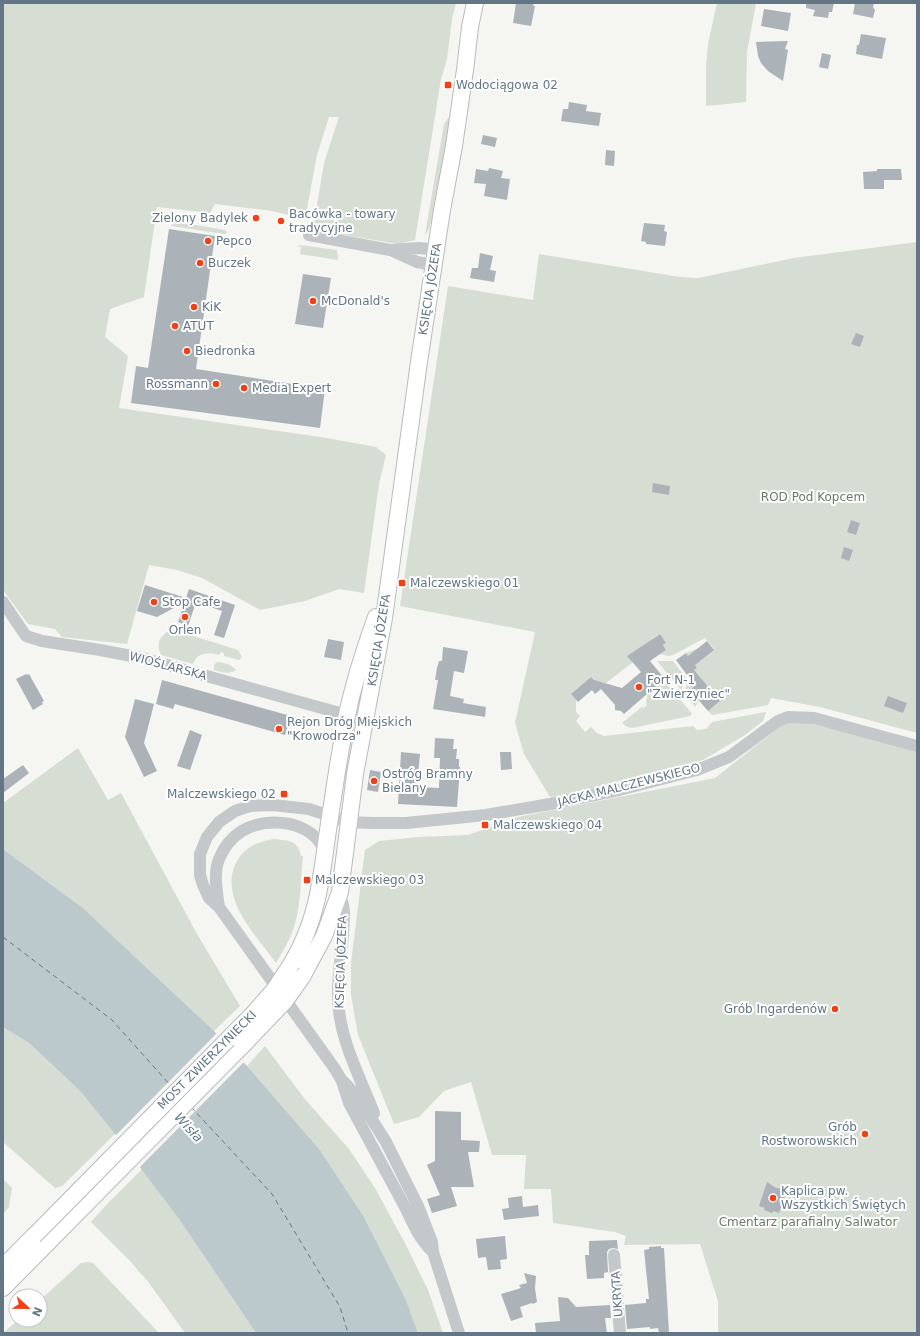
<svg xmlns="http://www.w3.org/2000/svg" width="920" height="1336" font-family="'DejaVu Sans',sans-serif">
	<rect width="100%" height="100%" fill="#f5f5f1"/>
	<!-- green -->
	<path fill="#d6ddd2" d="M3 3H456L452 19 447 59 441 79 415 240 398 244 320 231 315 227 314 223 324 163 339 117H329L317 155 305 219 272 211 215 204 210 213 157 207 144 297 110 309 105 337 128 356 119 408 321 437 376 447 386 455 379 484 364 593 339 589 305 601 260 610 202 578 177 570 149 565 127 644 62 637 55 629 28 624 3 590Z
		M717 3H756L747 52 746 102 706 106V66L708 44Z
		M448 118H449C451 144 441 169 436 194 433 206 433 227 425 235L444 124Z
		M178 222 225 230 227 233 224 234 171 226 174 223Z
		M917 242V733L820 707 771 698 768 705 712 715 708 711 720 701 702 680 690 690 699 700 695 707 684 693 689 677 687 675 697 668 686 653 699 648 714 649 705 638 673 655 668 656 660 654 666 650 663 645 666 643 659 634 628 656 633 662 606 683 595 681 591 677 571 694 576 699V712L580 716 576 721 585 732 591 727 597 733 604 736 693 726 697 730 706 729 712 722 766 712 763 721 745 735 703 760 615 782 582 793 550 797 524 754 515 723 535 632 400 606 448 286 533 300 539 254 680 277 698 278 794 258Z
		M300 245 337 250 338 260 300 254 301 247 297 246Z
		M171 629 238 650 242 657 239 660 224 656V653L221 652 219 655C208 652 198 652 193 664L161 655C155 642 161 636 171 629Z
		M657 661H673L685 677 681 690Z
		M217 662C223 662 233 665 236 670 229 675 222 672 214 670V665Z
		M663 680 689 710 692 714 690 716 632 728 627 727 622 723 642 707 643 708 647 705 646 703 648 693Z
		M786 722 808 723 852 733 917 750V1333H718V1301L700 1244 624 1245 626 1236 615 1232 553 1223 551 1189H524L526 1155H492L471 1082 444 1091 419 1117 394 1124 358 1035 351 995V963L365 850 379 841 418 837 468 835 518 817 715 778Z
		M78 748 108 800 121 793 197 934 240 1006 214 1031 83 908 3 849V803Z
		M275 839C289 841 298 840 301 856H303C301 876 301 896 297 915 294 933 285 948 276 963 256 935 217 897 237 861 245 846 260 841 275 839Z
		M3 1027 29 1043 80 1091 115 1134 62 1186 55 1188 3 1142Z
		M265 1046 304 1098 349 1149 375 1188 406 1245 428 1290 443 1333H418L406 1300 364 1217 320 1150 247 1066Z
		M142 1169 179 1219 256 1333H185L149 1283 130 1261 91 1222 107 1204Z
		M3 1179 12 1188 9 1207 3 1214Z
		M89 1262 93 1263 159 1333H3L18 1320H40V1300L81 1263Z"/>
	<!-- water -->
	<path fill="#bbc8cc" d="M3 849 83 908 214 1031 247 1066 320 1150 364 1217 406 1300 418 1333H256L179 1219 115 1134 80 1091 29 1043 3 1027Z"/>
	<!-- pier -->
	<path fill="#f5f5f1" d="M218 1032 245 1061 139 1168 115 1136Z"/>
	<g fill="none" stroke-linecap="round" stroke-linejoin="round">
		<!-- ferry -->
		<path stroke="#5d7982" stroke-width="1" stroke-dasharray="5 4" stroke-linecap="butt" d="M3 937 112 1020 171 1086
			M191 1107 272 1194 340 1307 348 1333"/>
	</g>
	<!-- building -->
	<path fill="#abb3b9" d="M516 3H534L533 6H535L531 26 513 23Z
		M806 3H834L832 12H829L828 18 813 16 815 10 806 8Z
		M855 3H874L873 7 875 10 873 18 853 14Z
		M764 9 791 13 788 31 761 26Z
		M861 34 886 38 882 59 856 54 857 45H859Z
		M788 41 785 49 788 50 783 81 768 71 761 63 758 56 756 42Z
		M822 53 831 55 828 69 819 67Z
		M569 102 587 105 586 111 601 113 599 126 561 121 563 109H568Z
		M483 135 497 138 495 147 481 144Z
		M606 150 615 151 614 166 605 165Z
		M489 168 503 171 501 178 510 179 507 200 484 196 486 184 474 183 476 169 488 171Z
		M877 169H901L902 180H884V189H864L863 172 877 171Z
		M644 223 665 225 664 231 667 232 665 246 646 244V242L641 241Z
		M169 229 215 236 196 369 325 389 320 428 131 403 136 366 148 368Z
		M480 253 493 256 490 270 496 271 494 282 470 278 472 268H478Z
		M303 274 331 278 323 328 295 324Z
		M856 333 864 336 860 347 851 344Z
		M653 483 670 486 669 495 652 492Z
		M851 520 860 523 856 535 847 532Z
		M844 547 853 550 849 561 841 558Z
		M145 585 186 598 189 589 235 605 224 638 214 635 222 611 196 602 188 626 178 622 185 602 157 617 137 611Z
		M660 634 666 643 663 645 666 650 650 661 664 678 662 679 663 680 624 714 621 711 615 710V705L601 689 595 694 592 690 578 702 571 694 591 677 594 680 622 688 641 672 627 656Z
		M328 639 344 642 341 660 324 657Z
		M707 641 714 650 695 665 697 668 694 670 720 701 708 711 690 690 695 686 676 660 686 653 688 656Z
		M443 647 468 651 464 673 454 671 450 696 464 699 463 703 486 707 485 717 433 709 438 680H435L437 668 439 661H442Z
		M26 674 27 675 29 674 44 701 42 702 43 704 33 710 16 679Z
		M162 680 291 716 285 735 175 704 173 709 156 704Z
		M888 696 907 703 903 713 884 706Z
		M135 699 154 704 144 743 157 771 144 777 125 737Z
		M190 730 202 735 190 770 177 766Z
		M435 738 454 739 453 749H457L456 759H459V767H460L457 807 398 804 401 752 420 754 417 787 439 788 440 758H434Z
		M500 752H511L512 769 501 770Z
		M23 765 29 773 3 793V779Z
		M370 770 381 772 378 792 367 790Z
		M435 1111 461 1112V1140L480 1141 479 1152H468L474 1187H451L457 1206 432 1213 427 1199 440 1195 427 1165 435 1161Z
		M767 1182 776 1188 787 1189 779 1213 773 1211 772 1213 764 1210 765 1208 759 1206Z
		M522 1196 523 1207 538 1205 539 1216 504 1220 502 1209 509 1208 508 1198Z
		M505 1236 507 1259 500 1260 501 1269 488 1270 486 1257 478 1258 476 1239Z
		M617 1240 618 1249 613 1248 609 1249 607 1252 608 1272 604 1273V1278L587 1279 585 1255H589V1241Z
		M661 1246V1248H664L669 1333H659L658 1328 650 1329V1327L627 1329 625 1305 646 1303V1299H649L644 1250 649 1249V1247Z
		M524 1273 536 1276 535 1288 537 1302 533 1304 532 1303 520 1307 523 1317 511 1321 501 1294 521 1288 519 1285 527 1283Z
		M558 1297 568 1298 576 1307 610 1305 611 1318H605L607 1333H536L535 1323 560 1321Z"/>
	<g fill="none" stroke-linecap="round" stroke-linejoin="round">
		<defs>
			<path id="major" d="M292 963C318 918 321 880 328 830 333 799 337 768 343 737 349 696 362 656 376 617
				M302 977 324 936 340 892 355 774 384 618 419 362 442 210 454 146 465 70 470 27 475 3
				M3 1267 34 1236
				M3 1288 242 1046"/>
		</defs>
		<!-- major casing -->
		<use href="#major" stroke="#b7bbbf" stroke-width="18"/>
		<!-- minor -->
		<path stroke="#c4c8cb" stroke-width="12" d="M309 235 390 250 419 248 436 250
			M391 250 417 262 433 265
			M3 602 26 636 42 641 100 650 142 658 347 715C357 714 363 709 369 700
			M340 892C341 899 344 906 344 913 344 942 337 971 338 999 339 1038 360 1077 374 1113
			M219 907C217 891 213 875 219 859 224 847 232 837 242 831 269 815 313 821 325 852
			M344 1082 357 1096 386 1142 418 1206 432 1242 433 1252 459 1333
			M433 1252C420 1240 413 1224 406 1209L349 1103 342 1081 335 1069 219 907 209 898 203 885 200 875V854L207 837 219 822 235 811 250 806 273 805 309 809 348 822 372 823H406L486 815 550 804 619 790 697 770 729 757 778 721 788 717 814 718 917 746
			M614 1255 620 1333"/>
		<!-- major -->
		<use href="#major" stroke="#fff" stroke-width="16"/>
		<defs>
			<path id="major-bridge" d="M242 1046 285 1001 302 977
				M34 1236 254 1013 275 989 292 963"/>
		</defs>
		<!-- major-bridge casing -->
		<use href="#major-bridge" stroke="#b7bbbf" stroke-width="18" stroke-linecap="butt"/>
		<!-- major-bridge -->
		<use href="#major-bridge" stroke="#fff" stroke-width="16"/>
	</g>
	<!-- markers -->
	<g fill="#f13f16" stroke="#fff" stroke-width="1.5">
		<rect x="444" y="81" width="8" height="8" rx="2"/>
		<circle cx="256" cy="218" r="4"/>
		<circle cx="281" cy="221" r="4"/>
		<circle cx="208" cy="241" r="4"/>
		<circle cx="200" cy="263" r="4"/>
		<circle cx="313" cy="301" r="4"/>
		<circle cx="194" cy="307" r="4"/>
		<circle cx="175" cy="326" r="4"/>
		<circle cx="187" cy="351" r="4"/>
		<circle cx="216" cy="384" r="4"/>
		<circle cx="244" cy="388" r="4"/>
		<rect x="398" y="579" width="8" height="8" rx="2"/>
		<circle cx="154" cy="602" r="4"/>
		<circle cx="185" cy="617" r="4"/>
		<circle cx="639" cy="687" r="4"/>
		<circle cx="279" cy="729" r="4"/>
		<circle cx="374" cy="781" r="4"/>
		<rect x="280" y="790" width="8" height="8" rx="2"/>
		<rect x="481" y="821" width="8" height="8" rx="2"/>
		<rect x="303" y="876" width="8" height="8" rx="2"/>
		<circle cx="835" cy="1009" r="4"/>
		<circle cx="865" cy="1134" r="4"/>
		<circle cx="773" cy="1198" r="4"/>
	</g>
	<g text-anchor="middle" stroke-width="4" stroke-linejoin="round" paint-order="stroke">
		<!-- poi labels -->
		<g font-size="12" fill="#627685" stroke="#fff" text-anchor="start">
			<text x="456" y="89">Wodociągowa 02</text>
			<text x="289" y="218">Bacówka - towary<tspan x="289" dy="14">tradycyjne</tspan></text>
			<text x="248" y="222" text-anchor="end">Zielony Badylek</text>
			<text x="216" y="245">Pepco</text>
			<text x="208" y="267">Buczek</text>
			<text x="321" y="305">McDonald's</text>
			<text x="202" y="311">KiK</text>
			<text x="183" y="330">ATUT</text>
			<text x="195" y="355">Biedronka</text>
			<text x="208" y="388" text-anchor="end">Rossmann</text>
			<text x="252" y="392">Media Expert</text>
			<text x="410" y="587">Malczewskiego 01</text>
			<text x="162" y="606">Stop Cafe</text>
			<text x="185" y="634" text-anchor="middle">Orlen</text>
			<text x="647" y="684">Fort N-1<tspan x="647" dy="14">"Zwierzyniec"</tspan></text>
			<text x="287" y="726">Rejon Dróg Miejskich<tspan x="287" dy="14">"Krowodrza"</tspan></text>
			<text x="382" y="778">Ostróg Bramny<tspan x="382" dy="14">Bielany</tspan></text>
			<text x="276" y="798" text-anchor="end">Malczewskiego 02</text>
			<text x="493" y="829">Malczewskiego 04</text>
			<text x="315" y="884">Malczewskiego 03</text>
			<text x="827" y="1013" text-anchor="end">Grób Ingardenów</text>
			<text x="857" y="1131" text-anchor="end">Grób<tspan x="857" dy="14">Rostworowskich</tspan></text>
			<text x="781" y="1195">Kaplica pw.<tspan x="781" dy="14">Wszystkich Świętych</tspan></text>
		</g>
		<!-- street labels -->
		<g font-size="12" fill="#627685" stroke="#fff">
			<text transform="translate(430 289) rotate(-81)" y="4">KSIĘCIA JÓZEFA</text>
			<text transform="translate(379 640) rotate(-81)" y="4">KSIĘCIA JÓZEFA</text>
			<text transform="translate(168 666) rotate(15)" y="4">WIOŚLARSKA</text>
			<text transform="translate(629 785) rotate(-14)" y="4">JACKA MALCZEWSKIEGO</text>
			<text transform="translate(341 962) rotate(-88)" y="4">KSIĘCIA JÓZEFA</text>
			<text transform="translate(207 1060) rotate(-45)" y="4">MOST ZWIERZYNIECKI</text>
			<text transform="translate(617 1294) rotate(-94)" y="4">UKRYTA</text>
		</g>
		<!-- park labels -->
		<g font-size="12" fill="#677b61" stroke="#fff">
			<text x="813" y="501">ROD Pod Kopcem</text>
			<text x="808" y="1226">Cmentarz parafialny Salwator</text>
		</g>
		<!-- water labels -->
		<g font-size="13" font-style="italic" fill="#5d7982" stroke="#fff">
			<text transform="translate(189 1127) rotate(47)" y="5">Wisła</text>
		</g>
	</g>
	<!-- border -->
	<rect width="920" height="1336" fill="none" stroke="#627685" stroke-width="8"/>
	<!-- north arrow -->
	<g transform="translate(28 1308) rotate(112)"><circle r="19" fill="#ffffff" stroke="#c0c8ce"/>
	<path d="M0-3L7 15L0 10L-7 15Z" fill="#f13f16"/>
	<text y="-6" font-size="11" font-weight="bold" text-anchor="middle" fill="#627685">N</text>
	</g>
</svg>
